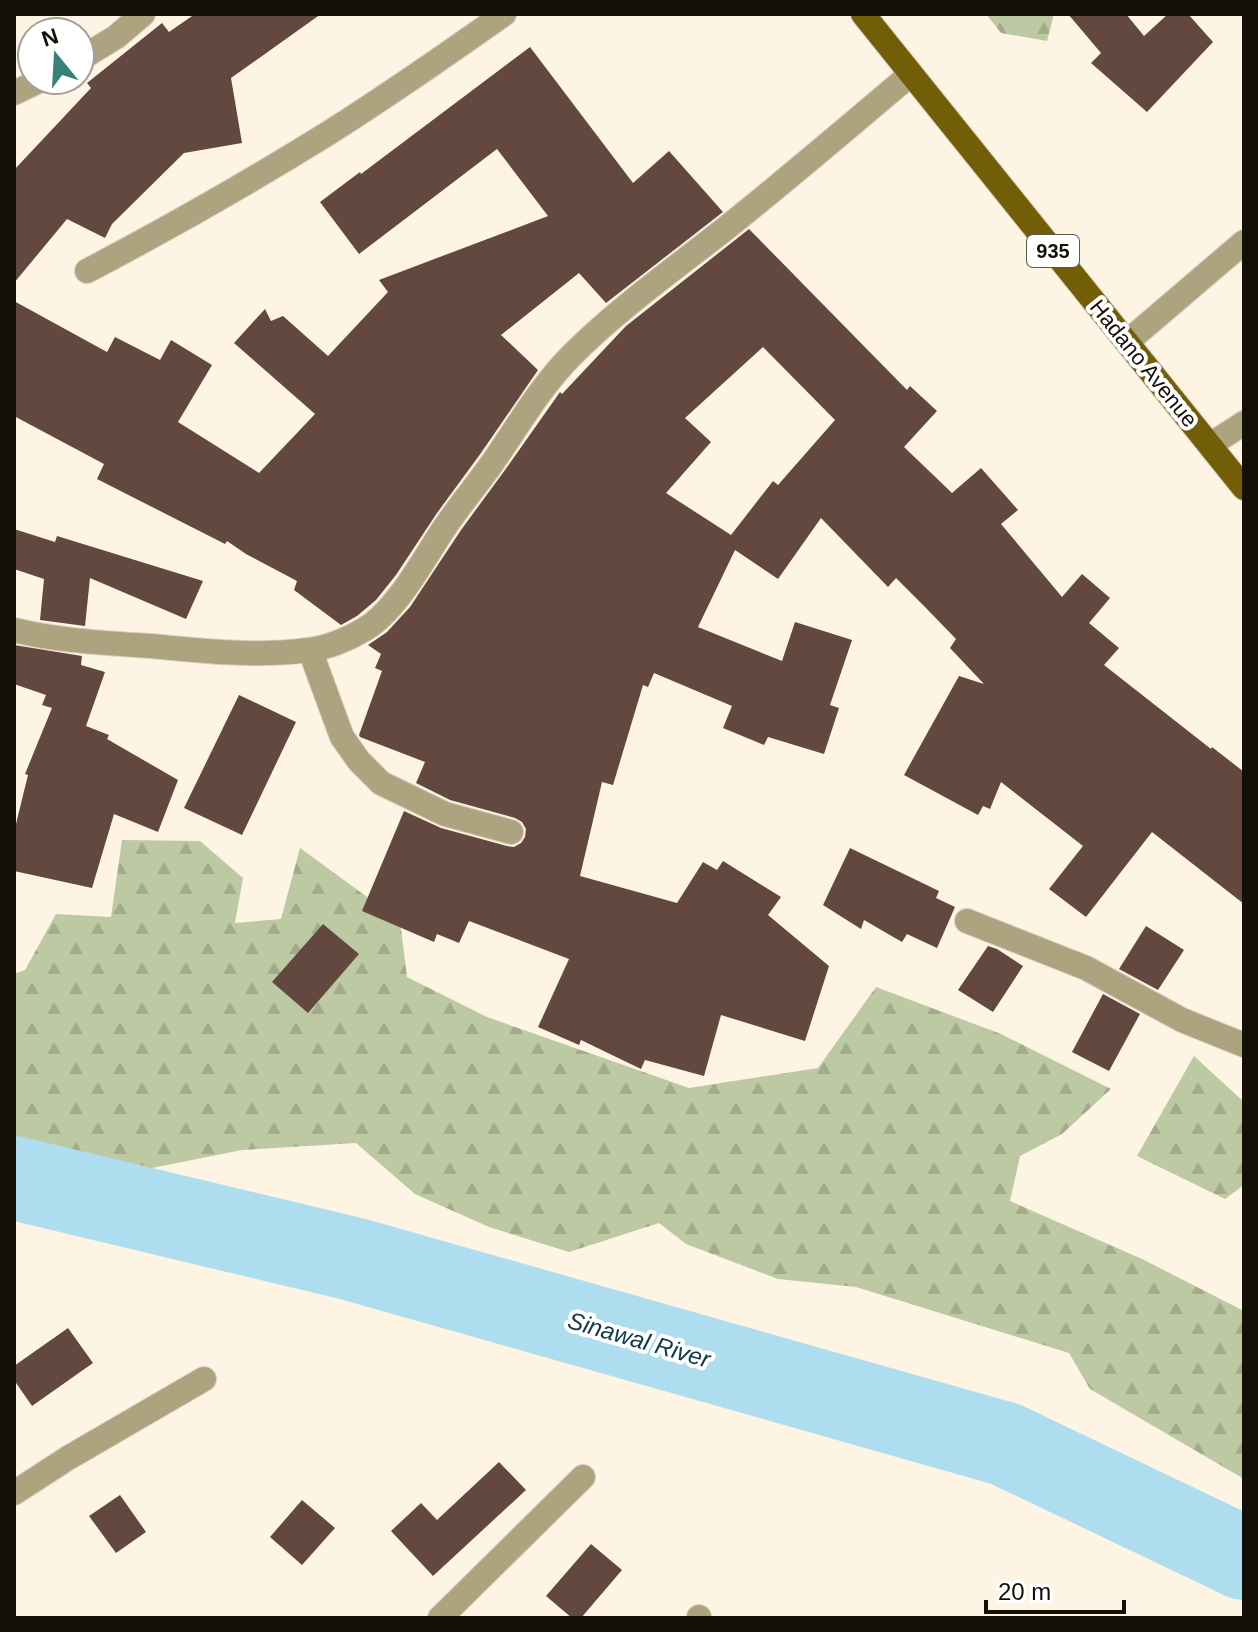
<svg xmlns="http://www.w3.org/2000/svg" width="1258" height="1632" font-family="Helvetica,sans-serif">
	<defs>
		<pattern id="forest-firs" width="22" height="20" patternUnits="userSpaceOnUse" patternTransform="scale(2)"><rect width="22" height="20" fill="#bdc9a3"/><path d="M5 1l3.5 6h-7zM16 11l3.5 6h-7z" fill="#a2ac8b"/></pattern>
	</defs>
	<rect width="100%" height="100%" fill="#fdf4e3"/>
	<!-- forest -->
	<path fill="url(#forest-firs)" d="M986 14H1054L1047 41 1001 33Z
		M122 840 200 841 243 878 235 923 281 919 300 848 400 921 407 977 487 1017 689 1088 818 1068 876 987 1001 1034 1111 1089 1062 1134 1020 1156 1010 1201 1142 1259 1244 1311V1479L1090 1389 1069 1353 856 1287 778 1279 686 1244 659 1223 569 1252 489 1227 415 1194 356 1143 242 1150 127 1173 19 1146 14 1137V974L25 970 56 914 111 917Z
		M1194 1056 1244 1102V1185L1225 1199 1137 1156Z"/>
	<g fill="none" stroke-linecap="round" stroke-linejoin="round">
		<!-- river -->
		<path stroke="#aeddef" stroke-width="84" d="M14 1178 353 1259 1005 1444 1244 1558"/>
	</g>
	<!-- building -->
	<path fill="#63483f" fill-rule="evenodd" d="M195 14H321L231 78 242 143 184 153 112 224 105 238 67 219 14 283V170L91 88 87 83 162 23 169 32Z
		M1068 14H1126L1144 36 1168 14H1188L1213 42 1147 112 1091 63 1101 53Z
		M530 47 633 183 669 151 723 212 606 303 579 273 501 335 538 370 481 453 437 513 396 575 376 600 357 616 341 625 294 590 297 581 246 554 227 541 225 544 97 479 104 464 14 416V301L107 352 115 337 160 360 171 340 212 365 178 422 259 473 315 414 234 343 265 309 271 321 283 316 328 356 388 292 379 280 548 216 497 149 359 254 320 202 360 172 361 174Z
		M749 229 907 390 910 386 937 411 904 447 952 493 981 468 1018 510 1001 524 1062 597 1082 574 1110 598 1089 623 1119 648 1104 665 1211 749 1212 747 1244 772V904L1152 832 1086 917 1049 889 1083 846 1001 782 990 809 983 806 978 815 904 775 959 676 984 684 950 648 956 639 926 608 896 578 888 587 821 518 778 579 735 550 698 627 782 661 795 622 852 640 830 705 839 708 824 754 768 737 764 745 723 728 732 706 654 673 648 687 643 685 613 785 602 782 580 876 677 903 703 862 717 870 723 861 781 897 768 915 829 966 805 1041 721 1015 704 1076 645 1060 641 1069 581 1040 579 1045 538 1027 569 959 469 921 459 943 437 934 434 942 362 911 404 811 441 828 507 846 514 847 521 843 525 837 526 829 522 822 515 818 450 800 416 783 425 762 360 737 359 735 382 671 375 668 381 654 368 645 387 632 410 607 461 530 505 470 560 392 562 394 626 326ZM763 347 835 420 778 485 773 481 731 535 666 493 711 442 685 418Z
		M14 529 55 542 57 536 203 581 186 619 90 578 85 626 40 620 44 579 14 569Z
		M14 645 82 656 81 665 105 672 86 726 109 735 107 739 178 780 158 832 114 814 92 888 14 871V832L28 775 25 774 52 708 42 705 46 695 14 684Z
		M239 695 296 722 242 835 184 808Z
		M850 848 939 891 936 898 955 907 937 948 907 934 902 942 864 920 861 929 823 905Z
		M323 924 359 954 308 1013 272 982Z
		M1146 926 1184 950 1158 990 1119 969Z
		M988 946 997 949 1023 966 993 1012 958 990Z
		M1103 994 1140 1014 1109 1071 1072 1052Z
		M68 1328 93 1363 32 1406 14 1380V1366Z
		M499 1462 526 1490 433 1576 391 1531 421 1503 437 1520Z
		M120 1495 146 1532 116 1553 89 1516Z
		M302 1500 335 1528 302 1565 270 1537Z
		M591 1544 622 1570 581 1618H572L546 1596Z"/>
	<g fill="none" stroke-linecap="round" stroke-linejoin="round">
		<defs>
			<path id="minor" d="M80 59 116 37 143 14
				M14 93 41 80
				M87 271C169 228 248 183 327 134 387 96 446 55 504 14
				M1127 342 1244 242
				M1210 445 1244 423
				M14 630C59 641 105 643 152 646 202 651 258 657 308 650 327 648 349 639 365 629 396 611 423 560 443 530 458 507 477 485 493 462 518 426 540 387 572 355 620 307 677 267 730 225 791 176 851 125 911 74
				M310 650 342 737 359 761 381 783 445 814 511 832
				M967 921 1086 968 1182 1020 1244 1045
				M14 1493 68 1458 204 1379
				M440 1618 583 1477
				M699 1618V1617"/>
			<path id="major" d="M863 14 1244 488"/>
		</defs>
		<!-- minor casing -->
		<use href="#minor" stroke="#d8d0c0" stroke-width="26"/>
		<!-- major casing -->
		<use href="#major" stroke="#d8d0c0" stroke-width="26"/>
		<!-- minor -->
		<use href="#minor" stroke="#aea37f" stroke-width="24"/>
		<!-- major -->
		<use href="#major" stroke="#735e08" stroke-width="24"/>
	</g>
	<g text-anchor="middle" stroke-width="8" stroke-linejoin="round" paint-order="stroke">
		<!-- shield labels -->
		<rect fill="#fff" stroke="#5b5851" stroke-width="2" x="1027" y="235" width="52" height="32" rx="6"/>
		<g font-size="20" font-weight="bold" fill="#151007">
			<text x="1053" y="258">935</text>
		</g>
		<!-- street labels -->
		<g font-size="22" fill="#151007" stroke="#fff">
			<text transform="translate(1144 363) rotate(51)" y="8">Hadano Avenue</text>
		</g>
		<!-- water labels -->
		<g font-size="24" font-style="italic" fill="#113a48" stroke="#fff">
			<text transform="translate(639 1340) rotate(16)" y="8">Sinawal River</text>
		</g>
	</g>
	<!-- border -->
	<rect width="1258" height="1632" fill="none" stroke="#151007" stroke-width="32"/>
	<!-- north arrow -->
	<g transform="translate(56 56) rotate(342)"><circle r="38" fill="#ffffff" stroke="#a19f9c" stroke-width="2"/>
	<path d="M0-6L14 30L0 20L-14 30Z" fill="#39807a"/>
	<text y="-12" font-size="22" font-weight="bold" text-anchor="middle" fill="#151007">N</text>
	</g>
	<!-- scale -->
	<path d="M986 1600v12h138v-12" fill="none" stroke="#151007" stroke-width="4"/>
	<text x="998" y="1600" font-size="24" fill="#151007" stroke="#ffffff" stroke-width="6" paint-order="stroke">20 m</text>
</svg>
